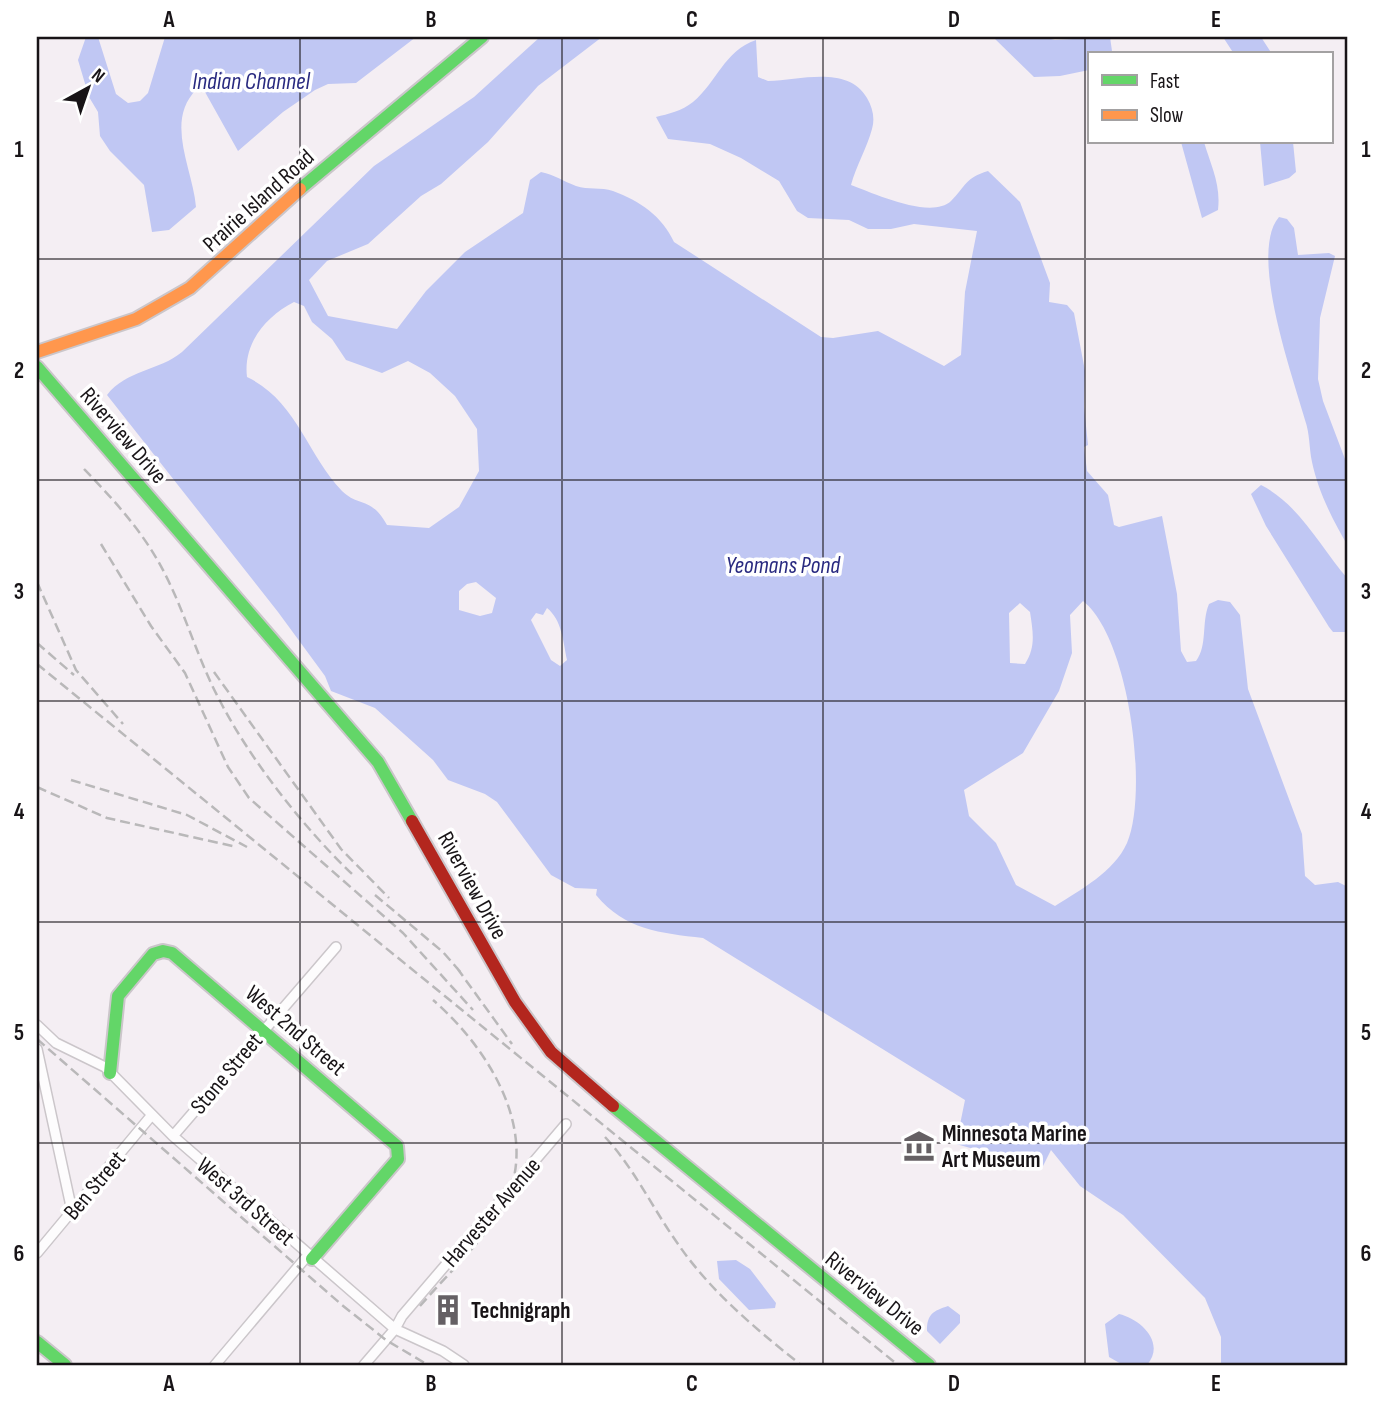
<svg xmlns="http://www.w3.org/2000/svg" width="1385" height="1402" font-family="'Sofia Sans Condensed',sans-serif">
	<rect width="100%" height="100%" fill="#f4eef3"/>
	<!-- water -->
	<path fill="#c0c7f3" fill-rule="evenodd" d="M86 37H98L116 94 128 103 140 101 148 93 165 37H416L356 83 328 84 315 90 283 112 238 151 205 92 197 89C164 121 193 169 196 207L169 230 152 232 144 185 110 151 100 136 98 112 89 97 78 60Z
		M540 37H602L538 86 488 142 441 184 421 196 368 244 327 261 309 280 328 316 397 329 426 291 465 252 523 213 530 180 541 172C555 175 563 181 576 186 588 190 601 187 613 191 640 201 662 216 674 242L821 337 833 338 878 331 944 366 961 355 965 292 977 231 914 224 891 229H868L849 220 808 218 797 211 779 181 741 158 710 144 668 139 656 117C668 114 682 111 693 102 717 82 724 51 756 40L758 77 768 81C801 80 848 65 867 98 873 108 875 119 872 129 867 148 856 166 851 185 873 193 931 220 951 201 966 186 965 178 988 171L1020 202 1050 283 1049 302 1067 305 1074 313 1085 371 1084 407 1088 445 1084 447 1087 471 1108 495 1114 525 1119 527 1162 516 1177 594 1181 651 1187 662 1196 661C1208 645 1201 623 1209 604L1218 600 1230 602 1240 615 1248 689 1302 834 1305 876 1315 885 1338 882 1348 887V1365H1221V1337L1205 1298 1123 1215 1080 1186 1051 1150 1042 1168 956 1144 965 1100 703 938C660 933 625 930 596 895L597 889 575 888 551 875 497 802 485 794 448 780 433 760 375 708 331 691 325 676 278 612 107 395C126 370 159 371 182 352L374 166 474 97ZM294 302 304 306 312 322 332 339 346 360 382 373 408 361 430 373 455 396 477 429 479 471 459 507 429 528 387 525C371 496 358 507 342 491 307 454 296 400 247 377 243 344 265 317 294 302ZM476 582 496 598 492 613 480 616 459 610V591L467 584ZM1083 601C1129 637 1149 791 1127 843 1114 872 1080 890 1055 906L1016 885 996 843 969 816 964 790 1023 753 1059 691 1072 653 1070 615ZM1020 603 1030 612C1033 632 1036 647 1025 664L1010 663 1009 613ZM547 608C562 620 563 641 567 660L560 666 551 660 531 620 536 613 543 615Z
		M993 37H1043L1055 40 1110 37 1112 51 1110 54H1089V70L1060 76 1034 77Z
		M1223 37H1261L1272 54H1234Z
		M1181 142H1204C1211 166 1221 184 1218 210L1202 218Z
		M1260 142H1293L1296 172 1289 178 1264 186Z
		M1279 217 1287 219 1294 228 1298 255 1329 253 1335 256 1320 318 1318 379 1323 401 1348 467V546C1333 521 1318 491 1312 462 1309 448 1310 434 1305 420 1293 377 1248 253 1279 217Z
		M1261 485C1300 505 1320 547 1348 579L1346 632H1333L1329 627 1266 526 1251 494Z
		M736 1260 750 1269 776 1303 775 1308 749 1310 719 1279 717 1261Z
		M948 1306 960 1315V1323L940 1344 927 1331C927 1314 933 1311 948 1306Z
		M1119 1314C1141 1319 1166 1343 1147 1365H1123L1109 1357 1105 1324Z"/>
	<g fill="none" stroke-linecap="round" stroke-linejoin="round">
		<defs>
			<path id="street" d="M37 1025 56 1043 105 1067 173 1136 395 1329 443 1351 464 1365
				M37 1049 72 1211
				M173 1136 336 947
				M37 1253 151 1116
				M215 1365 308 1255
				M364 1365 395 1329 402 1316 566 1124"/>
			<path id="fast" d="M300 189 482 37
				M37 367 378 762 412 821
				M110 1073 118 996 153 954 163 951 172 953 397 1146 398 1159 312 1259
				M613 1106 929 1365
				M37 1342 65 1365"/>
			<path id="slow" d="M37 352 136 319 190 288 300 189"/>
			<path id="jam" d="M412 821 515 1002 551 1052 613 1106"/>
		</defs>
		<!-- street casing -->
		<use href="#street" stroke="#cbc6ca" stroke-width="12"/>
		<!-- fast casing -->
		<use href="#fast" stroke="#cbc6ca" stroke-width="16"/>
		<!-- slow casing -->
		<use href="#slow" stroke="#cbc6ca" stroke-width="16"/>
		<!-- jam casing -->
		<use href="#jam" stroke="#cbc6ca" stroke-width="16"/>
		<!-- street -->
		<use href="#street" stroke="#fdfcfd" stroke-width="9"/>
		<!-- fast -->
		<use href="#fast" stroke="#63d668" stroke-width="12"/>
		<!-- slow -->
		<use href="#slow" stroke="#ff974d" stroke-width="12"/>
		<!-- jam -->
		<use href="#jam" stroke="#b3261e" stroke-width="12"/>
		<!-- rail -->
		<path stroke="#b9b8b9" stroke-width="2.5" stroke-dasharray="10 5" stroke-linecap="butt" d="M84 469C115 501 145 534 165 574 186 615 198 660 220 701 251 761 304 828 352 874
			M101 544 151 626 185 673 228 767 249 798 403 933 473 1010
			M37 582 76 670 123 724
			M37 643 74 675
			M37 664 898 1365
			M214 672 341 849 389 898
			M71 780 187 815 247 847
			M37 787 107 818 237 847
			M375 895 443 952 463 975
			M457 968 512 1044
			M37 1039 342 1305 386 1340 428 1365
			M605 1137C634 1168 653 1209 678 1244 711 1292 756 1329 801 1365
			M420 1306C445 1277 476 1248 497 1217 547 1142 492 1051 433 1000"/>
	</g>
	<!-- grid -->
	<path fill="none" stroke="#181417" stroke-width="2" stroke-opacity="0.55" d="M300 37V1365M562 37V1365M823 37V1365M1085 37V1365M37 259H1348M37 480H1348M37 701H1348M37 922H1348M37 1143H1348"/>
	<!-- icons -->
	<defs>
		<symbol id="museum-bare" viewBox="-9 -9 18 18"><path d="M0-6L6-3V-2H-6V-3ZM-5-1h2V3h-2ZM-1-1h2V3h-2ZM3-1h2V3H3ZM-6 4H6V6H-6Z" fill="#656064" stroke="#fff" stroke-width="2.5" paint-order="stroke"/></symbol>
		<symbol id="building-bare" viewBox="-9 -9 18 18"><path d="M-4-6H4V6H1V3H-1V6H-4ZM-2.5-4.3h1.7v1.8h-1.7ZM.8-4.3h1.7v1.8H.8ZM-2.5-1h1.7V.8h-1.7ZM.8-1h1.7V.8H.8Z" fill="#656064" stroke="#fff" stroke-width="2.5" paint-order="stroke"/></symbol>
	</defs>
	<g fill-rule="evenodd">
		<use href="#museum-bare" x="897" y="1124" width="44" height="44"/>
		<use href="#building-bare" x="426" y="1288" width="44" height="44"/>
	</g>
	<g text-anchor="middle" stroke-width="7" stroke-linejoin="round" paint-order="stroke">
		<!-- street labels -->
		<g font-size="23" fill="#181417" stroke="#fff">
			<text transform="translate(258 200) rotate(-42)" y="8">Prairie Island Road</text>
			<text transform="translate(124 435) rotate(49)" y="8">Riverview Drive</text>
			<text transform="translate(473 885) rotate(61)" y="8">Riverview Drive</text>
			<text transform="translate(296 1030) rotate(41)" y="8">West 2nd Street</text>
			<text transform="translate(226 1073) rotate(-50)" y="8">Stone Street</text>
			<text transform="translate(94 1185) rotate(-50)" y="8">Ben Street</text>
			<text transform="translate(246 1201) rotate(41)" y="8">West 3rd Street</text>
			<text transform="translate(491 1212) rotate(-49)" y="8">Harvester Avenue</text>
			<text transform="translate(875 1293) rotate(39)" y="8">Riverview Drive</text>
		</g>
		<!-- poi labels -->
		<g font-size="23" font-weight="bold" fill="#181417" stroke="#fff" text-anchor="start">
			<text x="942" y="1141">Minnesota Marine<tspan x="942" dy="26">Art Museum</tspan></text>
			<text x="471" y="1318">Technigraph</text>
		</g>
		<!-- water labels -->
		<g font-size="24" font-style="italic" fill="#292a80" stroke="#fff">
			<text x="251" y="89">Indian Channel</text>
			<text x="783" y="573">Yeomans Pond</text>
		</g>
	</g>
	<!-- border -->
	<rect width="1385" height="1402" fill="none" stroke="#ffffff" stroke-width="77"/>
	<!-- legend -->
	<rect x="1088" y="52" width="245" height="91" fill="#ffffff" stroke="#a3a1a2" stroke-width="2"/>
	<rect x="1102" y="75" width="35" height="10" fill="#63d668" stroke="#a3a1a2" stroke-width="2"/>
	<text x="1150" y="88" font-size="21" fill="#181417">Fast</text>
	<rect x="1102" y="110" width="35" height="10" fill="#ff974d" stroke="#a3a1a2" stroke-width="2"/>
	<text x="1150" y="122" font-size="21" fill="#181417">Slow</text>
	<!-- north arrow -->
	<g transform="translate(88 88) rotate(40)" stroke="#ffffff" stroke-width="5" paint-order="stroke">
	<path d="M0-5L12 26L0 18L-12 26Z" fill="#181417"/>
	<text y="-10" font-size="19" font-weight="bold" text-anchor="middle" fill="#181417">N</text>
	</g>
	<rect x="38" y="38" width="1308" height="1326" fill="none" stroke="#181417" stroke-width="2.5"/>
	<g font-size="23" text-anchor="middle" font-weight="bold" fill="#181417">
		<text x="169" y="27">A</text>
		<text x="431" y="27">B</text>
		<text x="692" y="27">C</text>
		<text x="954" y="27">D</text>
		<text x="1216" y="27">E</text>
		<text x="19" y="157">1</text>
		<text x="1366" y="157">1</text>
		<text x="19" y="378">2</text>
		<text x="1366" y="378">2</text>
		<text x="19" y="599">3</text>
		<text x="1366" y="599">3</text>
		<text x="19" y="819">4</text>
		<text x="1366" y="819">4</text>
		<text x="19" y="1040">5</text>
		<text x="1366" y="1040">5</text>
		<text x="19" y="1261">6</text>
		<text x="1366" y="1261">6</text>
		<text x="169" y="1391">A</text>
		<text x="431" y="1391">B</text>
		<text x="692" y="1391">C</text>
		<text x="954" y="1391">D</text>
		<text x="1216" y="1391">E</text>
	</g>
</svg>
